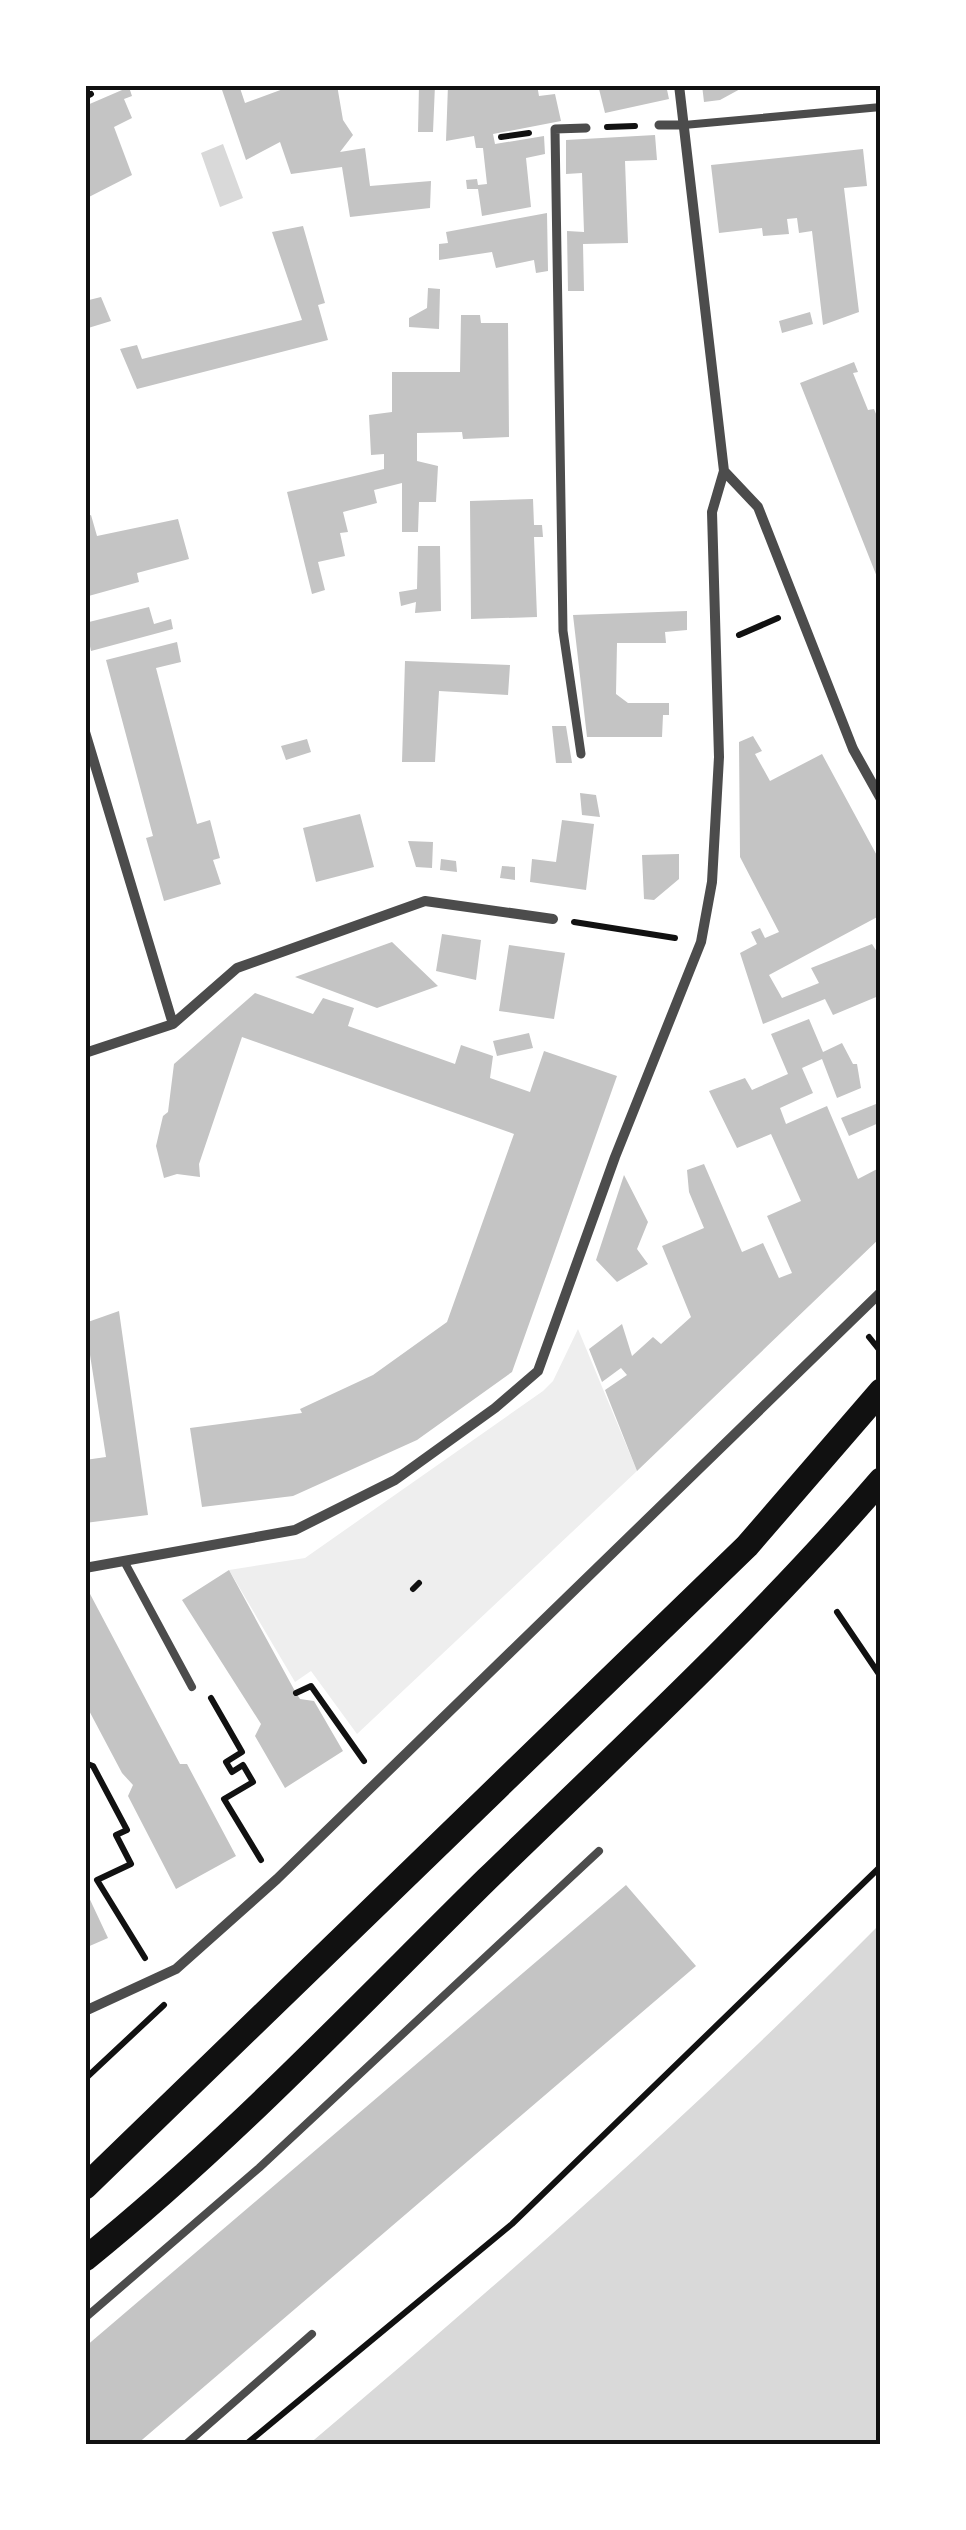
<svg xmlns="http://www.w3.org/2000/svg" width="966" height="2530" font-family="Poppins,sans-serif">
	<rect width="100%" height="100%" fill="#fff"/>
	<!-- green -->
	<path fill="#eee" d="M578 1329 637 1471 357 1734 311 1671 295 1682 229 1570 305 1558 543 1391 553 1381Z"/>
	<!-- water -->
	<path fill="#d9d9d9" d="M223 144 243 198 220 207 201 153Z
		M881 1923V2445H308C506 2278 699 2107 881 1923Z"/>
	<!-- building -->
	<path fill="#c4c4c4" d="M239 85 245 103 294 85H337L343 120 353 135 340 152 365 148 370 186 431 181 430 208 350 217 342 167 291 174 280 142 246 160 221 87Z
		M419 85H435L433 132H418Z
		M448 85H537L539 96 555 94 561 121 493 134 495 144 544 136 545 154 526 158 531 207 482 216 478 189H467L466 180 477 179 478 185 487 184 483 148H476L474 136 446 141Z
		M598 85H666L669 99 605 113Z
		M702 85H742V88L720 100 704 102Z
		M129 87 132 96 124 99 132 118 114 127 132 175 85 199V106Z
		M655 135 657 160 625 161 628 243 583 244 584 291H568L567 231 584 232 582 173 566 174V140Z
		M863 149 867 186 844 188 859 312 823 325 812 231 799 233 797 218 787 219 789 234 763 236 762 228 719 233 711 165Z
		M547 213 548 271 536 273 534 260 496 268 492 252 439 260V244L448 243 446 232Z
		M303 226 325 303 318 305 328 340 137 389 120 349 137 345 142 359 302 320 272 232Z
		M428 288 440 289 439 329 409 327V318L427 308Z
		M101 297 111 321 85 329V301Z
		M810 312 813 324 782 333 779 321Z
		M461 315H480L481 323H508L509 437 463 439 462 432 417 433V461L438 466 436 502H419L418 532H402V483L374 490 377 503 343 512 348 532 340 533 345 556 318 562 325 590 312 594 287 492 384 469V454L371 455 369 415 392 412V372H460Z
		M854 362 858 372 853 373 868 410 874 409 881 426V587L800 383Z
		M533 499 534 525H542L543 537H534L537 617 471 619 470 501Z
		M91 515 97 536 178 519 189 559 137 573 139 582 85 597V517Z
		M418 546H440L441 611 415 613 416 602 401 606 399 592 417 589Z
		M149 607 154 624 171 619 173 629 91 651 85 623Z
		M687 611V630L665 632 666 643H617L616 694 628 703H669V715H663L662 737H587L573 615Z
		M177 642 181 662 156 668 197 824 210 820 220 858 213 860 221 884 164 901 146 838 153 836 106 660Z
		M405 661 510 665 508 695 439 691 435 762H402Z
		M552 726H566L572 763H556Z
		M753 736 762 751 755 754 770 781 822 754 881 863V915L769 975 782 998 819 983 811 968 872 944 881 958V995L833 1015 825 999 763 1024 740 953 757 944 751 932 760 928 765 938 779 932 740 857 739 742Z
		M307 739 311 752 286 760 281 746Z
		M580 793 596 795 600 817 582 815Z
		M360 814 374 867 316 882 303 828Z
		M562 820 594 824 586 890 530 882 532 859 556 862Z
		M408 841 433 842 432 868 416 867Z
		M679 854V879L654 900 644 899 642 855Z
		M441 859 456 861 457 872 440 870Z
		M502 866 515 867V880L500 878Z
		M442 934 481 940 476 980 436 971Z
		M392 942 438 986 377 1008 295 977Z
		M509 945 565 953 554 1019 499 1011Z
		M255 993 313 1014 323 998 354 1008 348 1026 455 1064 461 1045 493 1056 490 1078 530 1092 544 1051 617 1076 512 1372 417 1440 293 1496 202 1507 190 1428 302 1413 300 1409 373 1375 447 1322 514 1134 242 1037 199 1164 200 1177 177 1174 164 1178 156 1146 163 1116 168 1112 174 1064Z
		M809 1019 823 1052 842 1043 853 1064H857L861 1088 837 1098 822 1059 802 1068 813 1093 780 1108 786 1124 827 1106 858 1179 881 1167V1237L637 1471 605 1390 627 1375 621 1368 602 1382 589 1349 622 1324 632 1356 653 1337 661 1344 691 1317 662 1246 704 1228 689 1192 687 1170 704 1164 742 1252 763 1243 779 1278 792 1273 767 1216 801 1201 771 1134 737 1148 709 1091 745 1078 752 1090 788 1074 771 1034Z
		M529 1033 533 1048 497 1056 493 1041Z
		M881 1102V1122L849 1136 841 1118Z
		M624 1175 648 1222 637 1249 648 1264 617 1282 596 1260Z
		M119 1311 148 1515 85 1523V1460L106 1457 85 1323Z
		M229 1570 296 1693 300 1699 314 1701 343 1751 285 1788 255 1736 261 1724 182 1600Z
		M85 1592H89L180 1764H187L236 1856 176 1889 128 1796 133 1785 122 1773 85 1703Z
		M626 1885 696 1966 136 2445H85V2347Z
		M85 1889 108 1938 85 1948Z"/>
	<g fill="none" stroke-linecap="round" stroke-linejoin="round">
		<!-- path -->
		<path stroke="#111" stroke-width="6" d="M85 97 91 94
			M607 127 635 126
			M501 137 529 133
			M739 635 778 618
			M574 922 675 938
			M869 1337 881 1352
			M413 1589 419 1583
			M837 1612 881 1677
			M296 1693 311 1686 364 1761
			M211 1698 242 1752 226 1762 232 1772 243 1765 253 1782 224 1799 261 1860
			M85 1763 93 1766 127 1830 116 1835 131 1864 97 1880 145 1958
			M85 2079 164 2005
			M245 2445 512 2224 881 1866"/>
		<!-- service -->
		<path stroke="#4c4c4c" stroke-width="8" d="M684 125 881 107
			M125 1563 192 1687
			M85 2318 259 2168 599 1851
			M185 2445 312 2334"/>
		<!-- pedestrian -->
		<path stroke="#4c4c4c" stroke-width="9" d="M659 125H684
			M581 754 563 631 555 129 586 128"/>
		<!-- minor -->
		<path stroke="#4c4c4c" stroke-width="10" d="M679 85 724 471 758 507 853 749 881 799
			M85 732 173 1024
			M85 1053 173 1024 237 968 425 901 553 919
			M85 1568 295 1530 395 1480 495 1408 538 1371 615 1157 701 942 712 882 719 757 712 512 724 471
			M85 2011 176 1969 277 1879 881 1292"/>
		<!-- primary -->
		<path stroke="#111" stroke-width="25" d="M85 2187 747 1546 881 1391
			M85 2259C228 2144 356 2008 487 1879 621 1749 759 1622 881 1480"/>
	</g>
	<!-- border -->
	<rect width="966" height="2530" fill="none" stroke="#ffffff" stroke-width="175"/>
	<rect x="88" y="88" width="790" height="2354" fill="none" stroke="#111" stroke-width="4"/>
</svg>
